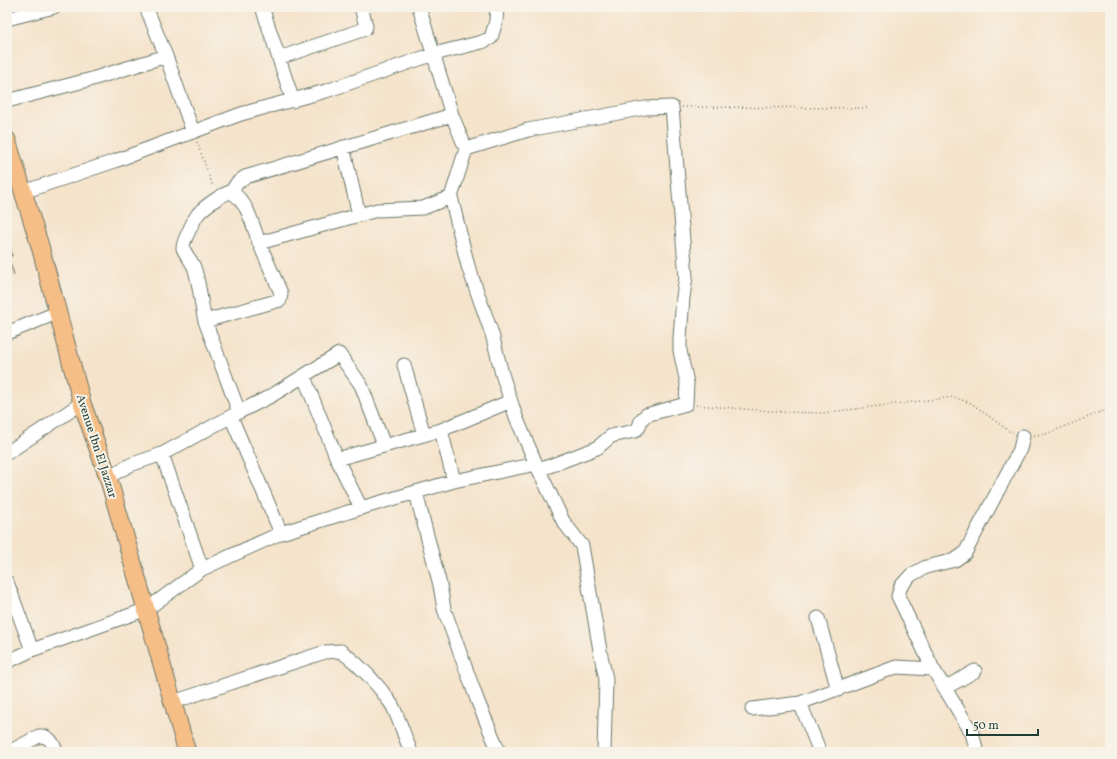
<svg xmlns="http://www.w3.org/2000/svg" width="1117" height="759" font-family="Vollkorn,serif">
	<rect width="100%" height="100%" fill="#f7f3e8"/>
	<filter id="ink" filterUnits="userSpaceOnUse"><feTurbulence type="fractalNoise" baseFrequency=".025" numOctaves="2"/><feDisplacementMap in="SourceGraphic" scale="8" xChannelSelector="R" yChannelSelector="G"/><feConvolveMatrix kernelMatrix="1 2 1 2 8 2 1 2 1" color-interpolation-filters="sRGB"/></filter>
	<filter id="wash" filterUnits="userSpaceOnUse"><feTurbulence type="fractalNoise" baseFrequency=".012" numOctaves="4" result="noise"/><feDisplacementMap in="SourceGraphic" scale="16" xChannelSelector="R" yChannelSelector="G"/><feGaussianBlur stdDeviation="0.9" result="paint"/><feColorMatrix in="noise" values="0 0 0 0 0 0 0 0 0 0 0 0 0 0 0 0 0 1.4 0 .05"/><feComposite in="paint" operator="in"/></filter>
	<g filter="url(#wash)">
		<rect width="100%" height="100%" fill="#f5e3cb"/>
		<g id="blocks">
			<!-- building -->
			<path fill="#cb9b7d" d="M7 235 9 238 12 256 8 257 14 274 7 276Z"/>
		</g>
	</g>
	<g filter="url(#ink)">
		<use href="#blocks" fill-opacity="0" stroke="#6a7769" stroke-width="1"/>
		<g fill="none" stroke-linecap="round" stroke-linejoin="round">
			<defs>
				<path id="minor" d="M146 7 166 56 193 132
					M262 7 293 101
					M7 19 54 7
					M279 58 365 29 366 26 361 7
					M7 101 92 79 166 56
					M343 147 359 215
					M466 149 528 130 645 108 672 107 686 277 683 297 680 338V351L687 383 686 404 646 415 641 420 639 427 635 431 611 436 597 448 539 470
					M23 192 115 161 241 114 326 91 434 54 482 42 491 38 496 21 497 7
					M231 192 237 183 245 177 452 115
					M451 197 468 266 492 334 502 374 516 417 536 464 563 521 582 546 601 656 606 679 604 752
					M259 243 377 210 423 208 451 197 466 149 452 115 419 7
					M205 321 280 300 281 293C274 277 267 261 260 245 253 228 249 202 231 192 223 193 204 207 198 214 195 218 182 243 183 248 186 256 193 262 195 270 200 287 201 304 205 321L239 412
					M7 333 59 312
					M404 365 424 435
					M304 377 337 459 361 508
					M231 417 281 533
					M441 430 511 401
					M7 453 82 403
					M162 454 202 569
					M337 459 441 430 454 481
					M108 477 130 465 162 454 239 412 271 396 339 354 361 385 384 445
					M416 493 440 585 444 609 478 702 499 752
					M7 582 32 650
					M818 618 838 690
					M7 662 32 650 147 609 202 569 281 533 361 508 454 481 536 464
					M945 688 975 671
					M173 702 325 652 341 651C361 666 378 684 392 705 399 718 405 738 411 752
					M800 703 820 752
					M752 709 800 703 896 667 933 669
					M9 752 39 736C50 735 53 744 57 752
					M977 752 972 733 933 669 898 596 901 586 911 575 926 567 955 560 965 553 1020 449 1023 436"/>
				<path id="major" d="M7 140 40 246 82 403 108 477 187 752"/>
			</defs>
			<!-- minor casing -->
			<use href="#minor" stroke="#6a7769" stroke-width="15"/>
			<!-- major casing -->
			<use href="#major" stroke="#6a7769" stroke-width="19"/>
			<!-- path -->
			<path stroke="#6a7769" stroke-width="1.5" stroke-dasharray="1 3" stroke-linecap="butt" d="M682 107 869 108
				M197 142 213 187
				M696 405 784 412 822 413 953 397 971 403 1009 431 1013 432
				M1034 435 1046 434 1110 408"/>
			<!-- minor -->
			<use href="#minor" stroke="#fff" stroke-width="13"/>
			<!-- major -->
			<use href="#major" stroke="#f6be87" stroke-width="17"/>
		</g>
	</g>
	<g text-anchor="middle" stroke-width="4" stroke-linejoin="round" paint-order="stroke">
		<!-- street labels -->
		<g font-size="12" fill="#1f3d34" stroke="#f7f3e8">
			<text transform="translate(97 446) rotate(72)" y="4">Avenue Ibn El Jazzar</text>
		</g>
	</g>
	<!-- margin -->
	<rect width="1117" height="759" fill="none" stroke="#f7f3e8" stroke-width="24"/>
	<!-- scale -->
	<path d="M967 729v6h71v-6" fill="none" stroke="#1f3d34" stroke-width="2"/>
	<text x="973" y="729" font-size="12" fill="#1f3d34" stroke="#f7f3e8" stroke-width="3" paint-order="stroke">50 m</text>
</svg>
